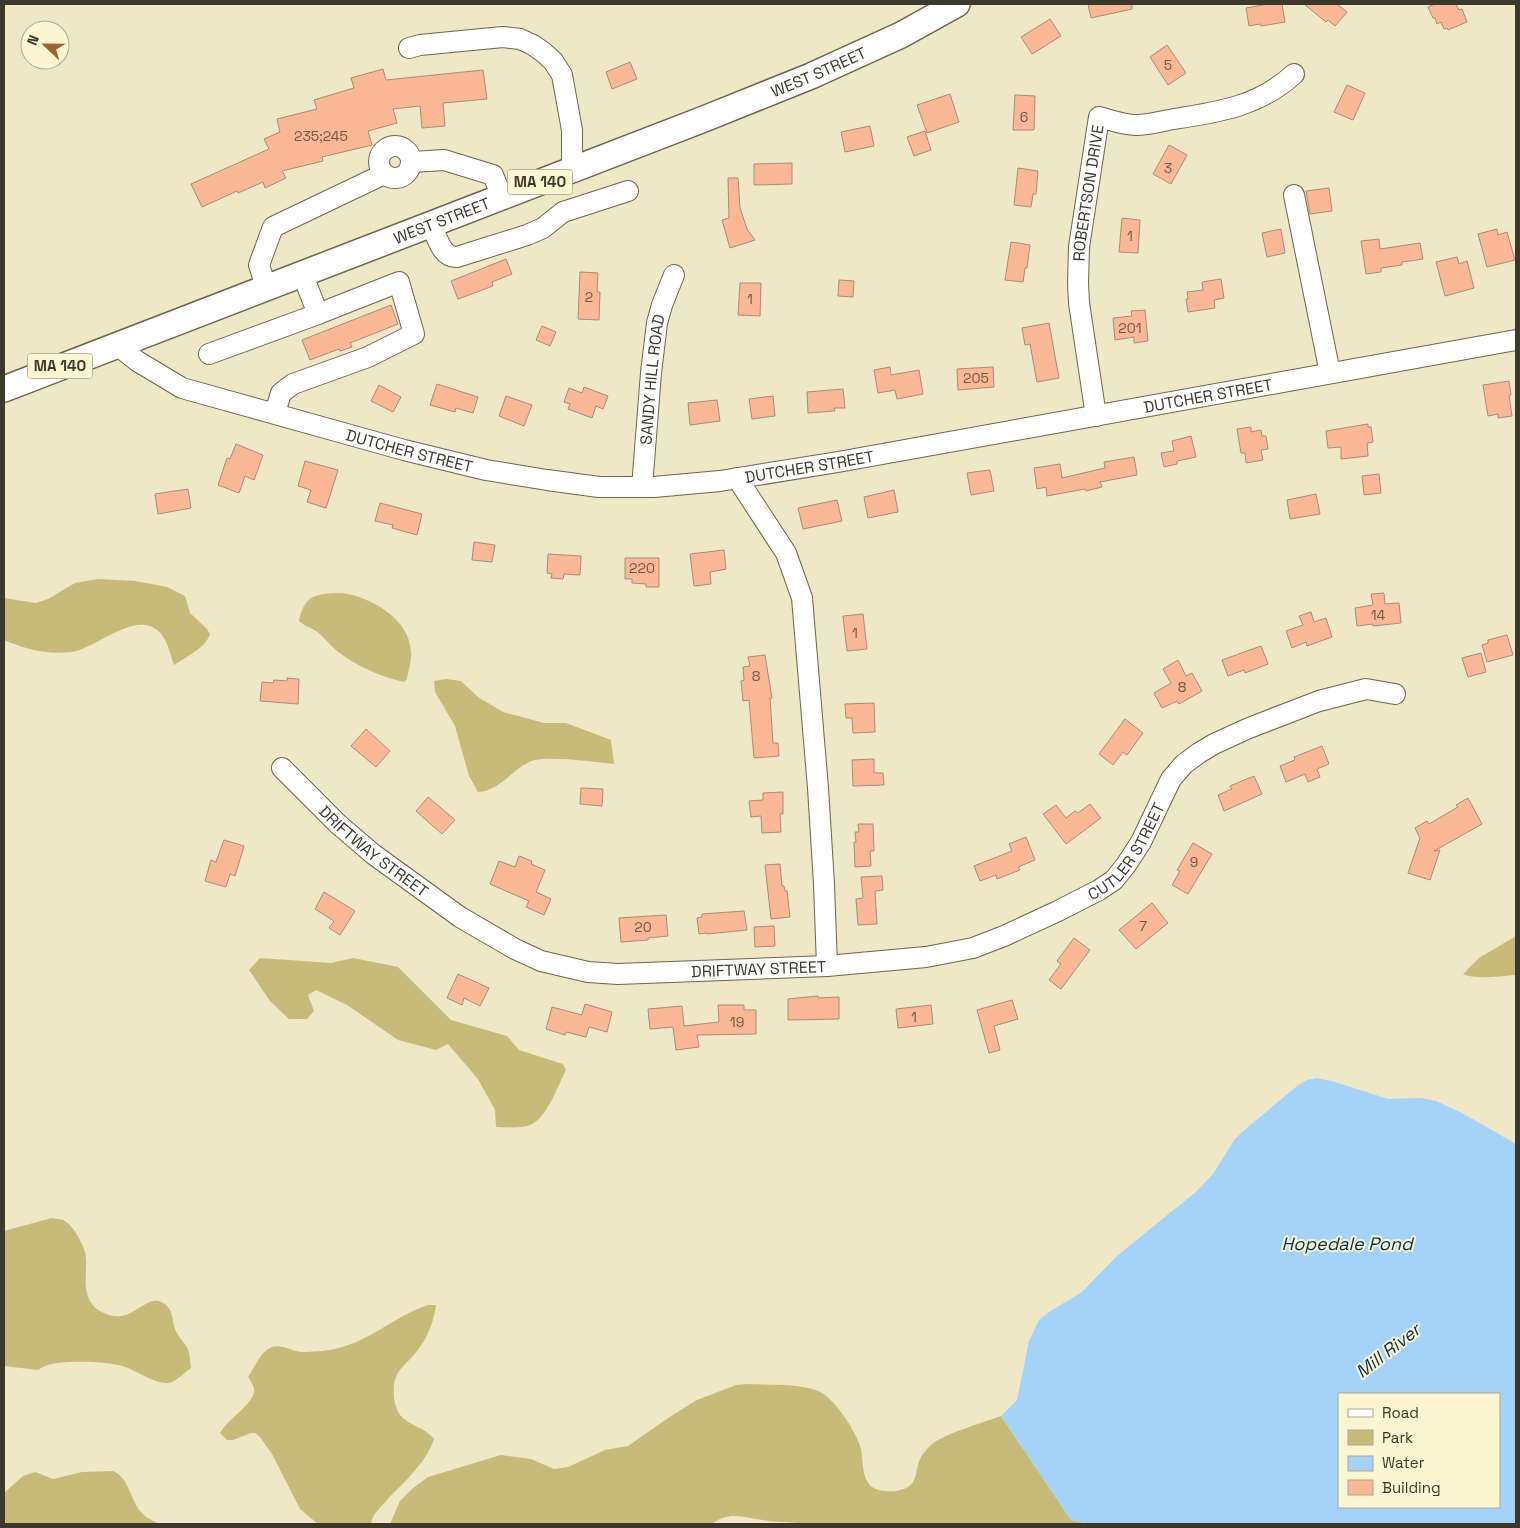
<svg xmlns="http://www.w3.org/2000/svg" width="1520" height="1528" font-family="'Space Grotesk',sans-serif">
	<rect width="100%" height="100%" fill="#eee8c6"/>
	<!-- green -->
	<path fill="#c8bb7a" d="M98 579 135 581 167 587 185 596 190 613 207 629 210 634C206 648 186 657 174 665 171 657 169 647 165 640 144 601 98 649 71 652 47 655 25 649 4 640V598L36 603 48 599 75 583Z
		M342 593C371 597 410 619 411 652 412 661 408 671 407 679L404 682C381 677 354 665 336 650 329 644 323 636 316 631 310 627 304 626 299 621 305 593 317 594 342 593Z
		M446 679 461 681 478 697 503 712 544 723H566L611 740 614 764C594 762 553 756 535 760 513 766 502 791 478 792L469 776 455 726 435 692 434 681Z
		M1516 936V975C1502 976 1475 980 1463 974L1479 958Z
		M260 958 331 963 353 958 398 967 451 1020 507 1036 519 1050 563 1064 566 1070C558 1085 548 1116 532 1124 523 1129 507 1127 496 1127L495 1110 478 1079 448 1044 436 1050 398 1040 347 1005 316 990 308 995 314 1011 307 1019H289L270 1001 249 970Z
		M52 1218C55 1219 60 1219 63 1220 73 1224 86 1248 86 1258 87 1270 84 1282 87 1293 89 1301 93 1307 100 1311 132 1330 144 1291 163 1303 175 1309 171 1323 177 1333 180 1339 185 1343 188 1349 190 1355 190 1362 191 1368 184 1373 176 1382 168 1383 154 1384 138 1371 125 1367 110 1361 63 1360 48 1365 44 1366 41 1368 38 1370L4 1366V1231Z
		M428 1305H436C434 1321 427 1339 417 1351 403 1369 392 1370 394 1397 394 1402 397 1410 400 1415 409 1426 425 1427 434 1439 426 1463 405 1481 388 1499 382 1506 372 1514 371 1524H318L300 1509 272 1454 260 1437 255 1433H251L233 1440H227L220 1433C227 1420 252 1405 254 1392 255 1387 251 1382 248 1377 254 1369 259 1355 268 1349 279 1342 290 1351 301 1352 312 1352 328 1351 339 1348 371 1340 397 1315 428 1305Z
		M747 1384C766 1385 807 1383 822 1393 837 1402 857 1433 861 1449 863 1460 862 1478 871 1486 876 1491 889 1492 896 1491 921 1487 913 1472 921 1457 923 1453 928 1448 931 1445 943 1434 985 1422 1001 1416L1071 1520 1090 1524H800C790 1521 780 1523 769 1521 749 1519 730 1509 712 1524H390L400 1501 412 1489 428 1477 501 1455 531 1459 554 1469 568 1467 605 1450 628 1446 671 1416 697 1400 736 1385Z
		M113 1471C130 1478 130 1501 142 1513 146 1518 154 1521 159 1524H4V1493L23 1476 35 1472 53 1479 82 1472Z"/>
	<!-- water -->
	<path fill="#a4d2f8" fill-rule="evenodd" d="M1317 1078 1335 1082 1388 1099 1421 1098 1436 1101 1462 1113 1516 1144V1524H1090L1071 1520 1001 1416 1017 1400 1029 1341 1039 1320 1049 1312 1082 1292 1117 1256 1197 1191 1213 1174 1235 1139 1248 1127 1297 1086 1307 1080ZM1339 1394H1499V1507H1339Z"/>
	<!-- building -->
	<path fill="#fbb896" stroke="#aa8a7a" d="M1088 4H1132V9L1091 18Z
		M1268 4H1282L1285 22 1261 26 1260 24 1249 26 1246 8Z
		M1304 4H1337L1347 12 1335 26 1328 20 1326 22Z
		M1435 4H1456L1459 10 1462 9 1467 22 1448 30 1447 28 1444 29 1441 22 1437 24 1435 18H1433L1428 7Z
		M1050 19 1061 36 1032 54 1021 37Z
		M1167 45 1186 73 1168 85 1150 57Z
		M630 62 637 79 612 89 606 72Z
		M383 69 386 80 483 70 487 99 443 103 445 126 422 128 420 106 393 109 397 123 368 131 372 145 322 157 323 161 282 171 286 178 265 188 263 182 238 193 237 191 202 207 191 184 269 149 264 139 280 132 277 119 317 109 314 100 354 88 351 78Z
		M1347 85 1365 93 1353 120 1334 112Z
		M950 94 959 122 927 133 917 105Z
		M1015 95 1035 96 1034 130H1013Z
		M870 126 874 146 845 152 841 132Z
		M925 131 931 150 914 156 907 137Z
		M1169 145 1187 155 1171 184 1153 174Z
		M792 163V184L754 185V164Z
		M1018 168 1038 171 1036 194H1033L1031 207 1014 205Z
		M728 178H738L740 208 747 229 755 240 730 248 722 220 729 218Z
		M1329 188 1332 211 1310 214 1306 191Z
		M1122 218 1140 220 1138 253 1119 252Z
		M1281 229 1285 253 1267 257 1262 233Z
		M1497 229 1498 235 1507 232 1515 260 1487 267 1478 234Z
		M1379 239 1380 249 1420 243 1423 259 1402 262V265L1381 268V272L1366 274 1361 241Z
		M1011 242 1030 245 1027 268H1025L1023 282 1005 280Z
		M1457 257 1459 264 1467 261 1474 288 1445 296 1436 262Z
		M506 259 512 274 492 282 493 286 458 299 451 281Z
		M580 272 598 273 597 292H600L599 320 578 319Z
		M1221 279 1224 298 1214 300 1215 308 1188 312 1186 299H1188L1187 292 1203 290 1202 282Z
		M839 280 854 281 853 297 838 296Z
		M740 283H761L760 316 738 315Z
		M391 305 398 324 350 343 352 347 340 351 339 349 310 360 302 340Z
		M1145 310 1148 341 1134 343V337L1115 340 1113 318 1132 316 1131 311Z
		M1049 323 1059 378 1037 382 1030 344 1025 345 1022 328Z
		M542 326 556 332 550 346 536 340Z
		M890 367 891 375 919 370 923 394 897 399 895 390 878 393 874 370Z
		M993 367 994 387 958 390 957 369Z
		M1509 381 1511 395H1509L1512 416 1498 418V414L1488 416 1483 385Z
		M437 384 478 397 473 413 456 408 455 412 430 405Z
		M379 385 401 397 393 412 371 401Z
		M584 387 608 396 603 409 596 406 592 418 568 409 570 404 564 402 569 388 582 393Z
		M843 389 845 408H834L835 411 808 413 807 392Z
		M506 396 532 405 524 426 499 416Z
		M773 396 775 416 752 419 749 399Z
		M717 400 720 421 690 425 688 403Z
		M1368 424V427H1371L1373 442 1367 443 1368 456 1341 459V447L1328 448 1326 431Z
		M1251 427V432L1261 430 1262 436H1266L1268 449 1261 450 1263 460 1246 463 1245 453H1241L1237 429Z
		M1191 436 1196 457 1177 461V464L1164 467 1161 453 1174 451 1172 441Z
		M236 444 263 455 254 480 245 476 239 493 218 485 227 458 230 459Z
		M1134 457 1137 475 1100 482 1102 487 1086 491 1085 489 1047 496 1046 487 1037 489 1034 468 1060 464 1062 478 1105 468 1104 462Z
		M305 461 338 470 326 508 307 502 311 490 298 486Z
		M990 470 994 491 971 495 967 473Z
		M1379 474 1381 493 1364 495 1362 476Z
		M188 489 191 508 158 514 155 494Z
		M894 490 898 512 868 518 864 497Z
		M1316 494 1320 514 1290 519 1287 500Z
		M837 500 842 521 803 529 798 508Z
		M380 503 422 514 417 535 392 528 393 525 375 521Z
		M474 542 495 545 492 562 472 560Z
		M724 550 726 569 710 572 711 584 694 586 690 554Z
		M548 554 581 556 580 575 564 574 563 579 551 578 552 574 547 573Z
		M625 558H659V587H646V584L632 583V579H625Z
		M1384 593 1385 604 1399 603 1401 623 1373 626V624L1357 626 1355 608 1373 605 1371 594Z
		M1311 612 1314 622 1326 618 1332 637 1307 646 1306 642 1292 648 1286 631 1303 625 1299 616Z
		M863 614 867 649 847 651 843 616Z
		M1507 635 1513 655 1487 662 1482 645 1488 643V640Z
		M1261 646 1268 664 1245 673 1244 670 1228 676 1222 660Z
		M1481 653 1486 672 1468 677 1462 658Z
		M765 655 772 698H770L773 743H778L779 756 754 758 749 700 743 701 741 681 744 680 743 667 750 666 748 657Z
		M1178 660 1186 676 1192 673 1202 691 1179 704 1177 701 1162 708 1154 693 1171 683 1163 669Z
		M287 678 299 679 298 704 260 701 262 682 273 683 274 680 287 681Z
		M874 703 875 732 853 733 852 718H846L845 704Z
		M1125 719 1143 733 1127 755 1123 752 1113 765 1099 754Z
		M366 729 390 751 376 767 351 746Z
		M1322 746 1329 764 1317 769 1320 777 1308 782 1305 774 1286 782 1280 766 1295 760 1294 757Z
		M874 759V773H883L884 785 853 786 852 760Z
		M1254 776 1262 794 1224 811 1218 795 1232 789 1230 786Z
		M581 788 603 789 602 806 580 804Z
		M783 792V814H780L781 832 762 833 761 816 751 817 749 801 763 800V793Z
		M428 797 455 820 442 834 416 811Z
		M1468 798 1482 824 1434 851 1440 850 1430 880 1408 873 1420 838 1415 828 1427 821 1429 824 1458 807 1456 805Z
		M1090 804 1101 818 1066 844 1043 814 1056 805 1066 818 1075 811 1078 813Z
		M858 824H873L874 851H870L871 866 855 867 854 842H856L855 832H859Z
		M1026 837 1035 860 1018 867 1020 870 997 879 996 875 980 881 974 866 1012 851 1009 844Z
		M224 840 244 846 235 876 230 874 226 887 205 881 211 860 216 862Z
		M1193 843 1212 854 1188 894 1172 885 1180 871 1177 870Z
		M519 856 532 861 531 864 545 870 536 892 551 899 544 915 526 907 529 901 490 884 499 861 515 867Z
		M780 864 782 886H784L785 891H787L790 917 771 919 765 865Z
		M882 876 883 890 875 891 877 924 858 925 856 899 863 898 861 877Z
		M324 892 355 911 340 935 329 928 334 921 315 909Z
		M1152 903 1168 923 1136 949 1119 930Z
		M744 911 747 930 707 934V933L699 934 697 918 702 917V914Z
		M666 915 668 936 648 938V940L621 942 619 918Z
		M774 926 775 946 755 947 754 927Z
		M1074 938 1090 950 1061 989 1049 980 1061 964 1057 961Z
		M458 974 489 988 480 1006 464 998 462 1005 447 998Z
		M818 996V998L839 997V1019L788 1020V999Z
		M1012 1000 1018 1019 994 1026 1000 1050 989 1053 977 1010Z
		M585 1004 612 1012 607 1032 589 1027 586 1037 566 1032 565 1035 546 1029 552 1007 582 1015Z
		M718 1005H744V1010H756V1034L697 1035 699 1047 676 1050 673 1027 650 1029 648 1009 682 1006 684 1026 719 1022Z
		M931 1005 933 1024 898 1028 896 1009Z"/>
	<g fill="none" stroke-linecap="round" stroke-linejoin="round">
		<defs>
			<g id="minor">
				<path d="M409 48 420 45 503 37 520 39 533 45 543 52 553 61 562 75 572 130V169"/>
				<circle cx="395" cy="162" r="16"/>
				<path d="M412 162 444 160 493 175 502 197"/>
				<path d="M1294 195 1330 373"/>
				<path d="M431 224C437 236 441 258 457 257L527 235 543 228 563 212 628 191"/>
				<path d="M266 287 259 265 273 227 384 174"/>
				<path id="s1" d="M117 345 137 361 182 388 404 450 486 470 547 480 599 487H654L720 481 838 462 1516 340"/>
				<path d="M209 354 318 314 302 273"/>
				<path d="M275 413 281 393 293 384 368 357 414 334 399 282 318 314"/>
				<path id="s2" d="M1096 416 1079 303 1078 283 1079 247 1099 117C1111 120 1123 125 1136 125 1149 125 1162 121 1174 119 1220 112 1259 106 1294 74"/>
				<path id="s3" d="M642 487 651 373 657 323 662 305 674 275"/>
				<path id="s4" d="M282 768 338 824 373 854 460 917 515 949 541 961 588 972 618 974 827 966 824 884 818 788 802 598 786 553 737 478"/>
				<path id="s5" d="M827 966 926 957 973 948 1004 936 1058 911 1099 890 1114 880 1126 865 1141 842 1171 779 1184 764 1199 753 1214 744 1249 728 1319 701 1366 689 1395 694"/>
			</g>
			<g id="major">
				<path id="s6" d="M4 389 704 119 811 76 901 35 957 4"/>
			</g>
		</defs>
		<!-- minor casing -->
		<use href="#minor" stroke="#6c6648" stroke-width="22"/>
		<!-- major casing -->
		<use href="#major" stroke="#6c6648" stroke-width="28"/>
		<!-- minor -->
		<use href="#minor" stroke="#fff" stroke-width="20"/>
		<!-- major -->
		<use href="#major" stroke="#fff" stroke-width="25"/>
	</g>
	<g text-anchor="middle" stroke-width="4" stroke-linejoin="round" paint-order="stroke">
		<!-- number labels -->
		<g font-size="14" fill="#6b5946">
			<text x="1168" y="70">5</text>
			<text x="1024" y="122">6</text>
			<text x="321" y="141">235;245</text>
			<text x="1168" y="173">3</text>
			<text x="1130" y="241">1</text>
			<text x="589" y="302">2</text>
			<text x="750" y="304">1</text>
			<text x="1130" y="333">201</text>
			<text x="976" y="383">205</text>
			<text x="642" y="573">220</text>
			<text x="1378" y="620">14</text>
			<text x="855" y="638">1</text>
			<text x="756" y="681">8</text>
			<text x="1182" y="692">8</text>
			<text x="1194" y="867">9</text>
			<text x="1143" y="931">7</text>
			<text x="643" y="932">20</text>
			<text x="914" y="1022">1</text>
			<text x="737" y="1027">19</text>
		</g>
		<!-- shield labels -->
		<g fill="#fbf5d2" stroke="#75715d" stroke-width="1">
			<rect x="507.5" y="169.5" width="65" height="25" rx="4"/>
			<rect x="27.5" y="353.5" width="65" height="25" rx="4"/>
		</g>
		<g font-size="15" font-weight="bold" fill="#3b392b">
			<text x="540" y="187">MA 140</text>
			<text x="60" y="371">MA 140</text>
		</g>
		<!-- street labels -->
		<g font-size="16" fill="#3b392b" stroke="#fbf5d2">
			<text dy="6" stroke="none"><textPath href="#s6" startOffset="874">WEST STREET</textPath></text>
			<text dy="6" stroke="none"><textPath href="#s2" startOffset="225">ROBERTSON DRIVE</textPath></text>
			<text dy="6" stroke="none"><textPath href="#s6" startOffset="469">WEST STREET</textPath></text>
			<text dy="6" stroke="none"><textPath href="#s3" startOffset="108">SANDY HILL ROAD</textPath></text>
			<text dy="6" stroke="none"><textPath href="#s1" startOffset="1124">DUTCHER STREET</textPath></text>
			<text dy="6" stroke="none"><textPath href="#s1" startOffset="314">DUTCHER STREET</textPath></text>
			<text dy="6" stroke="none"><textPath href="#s1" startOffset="719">DUTCHER STREET</textPath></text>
			<text dy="6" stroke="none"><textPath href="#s5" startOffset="334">CUTLER STREET</textPath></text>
			<text dy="6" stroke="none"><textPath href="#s4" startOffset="124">DRIFTWAY STREET</textPath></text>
			<text dy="6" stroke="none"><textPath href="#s4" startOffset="544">DRIFTWAY STREET</textPath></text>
		</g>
		<!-- water labels -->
		<g font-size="18" font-style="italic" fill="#002f4e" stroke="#fbf5d2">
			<text x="1347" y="1250">Hopedale Pond</text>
			<text transform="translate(1388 1351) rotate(-38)" y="6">Mill River</text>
		</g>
	</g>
	<!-- border -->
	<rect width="1520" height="1528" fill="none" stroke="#3b392b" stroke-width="10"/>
	<!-- legend -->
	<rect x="1338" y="1393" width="162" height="115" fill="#fbf5d2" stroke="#aeaa8f"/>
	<rect x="1348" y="1409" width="25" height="8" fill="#ffffff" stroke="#aeaa8f"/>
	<text x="1382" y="1418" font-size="15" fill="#3b392b">Road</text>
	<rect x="1348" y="1430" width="25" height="15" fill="#c8bb7a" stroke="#aeaa8f"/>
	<text x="1382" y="1443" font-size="15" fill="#3b392b">Park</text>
	<rect x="1348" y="1456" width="25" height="15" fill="#a4d2f8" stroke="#aeaa8f"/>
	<text x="1382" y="1468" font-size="15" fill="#3b392b">Water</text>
	<rect x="1348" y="1480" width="25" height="15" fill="#fbb896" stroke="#aeaa8f"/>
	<text x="1382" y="1493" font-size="15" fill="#3b392b">Building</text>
	<!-- north arrow -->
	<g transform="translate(45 45) rotate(292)"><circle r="24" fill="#fbf5d2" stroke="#aeaa8f"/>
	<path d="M0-4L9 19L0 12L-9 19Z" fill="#a2622b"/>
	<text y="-8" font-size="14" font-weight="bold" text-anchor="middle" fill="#3b392b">N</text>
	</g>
</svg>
